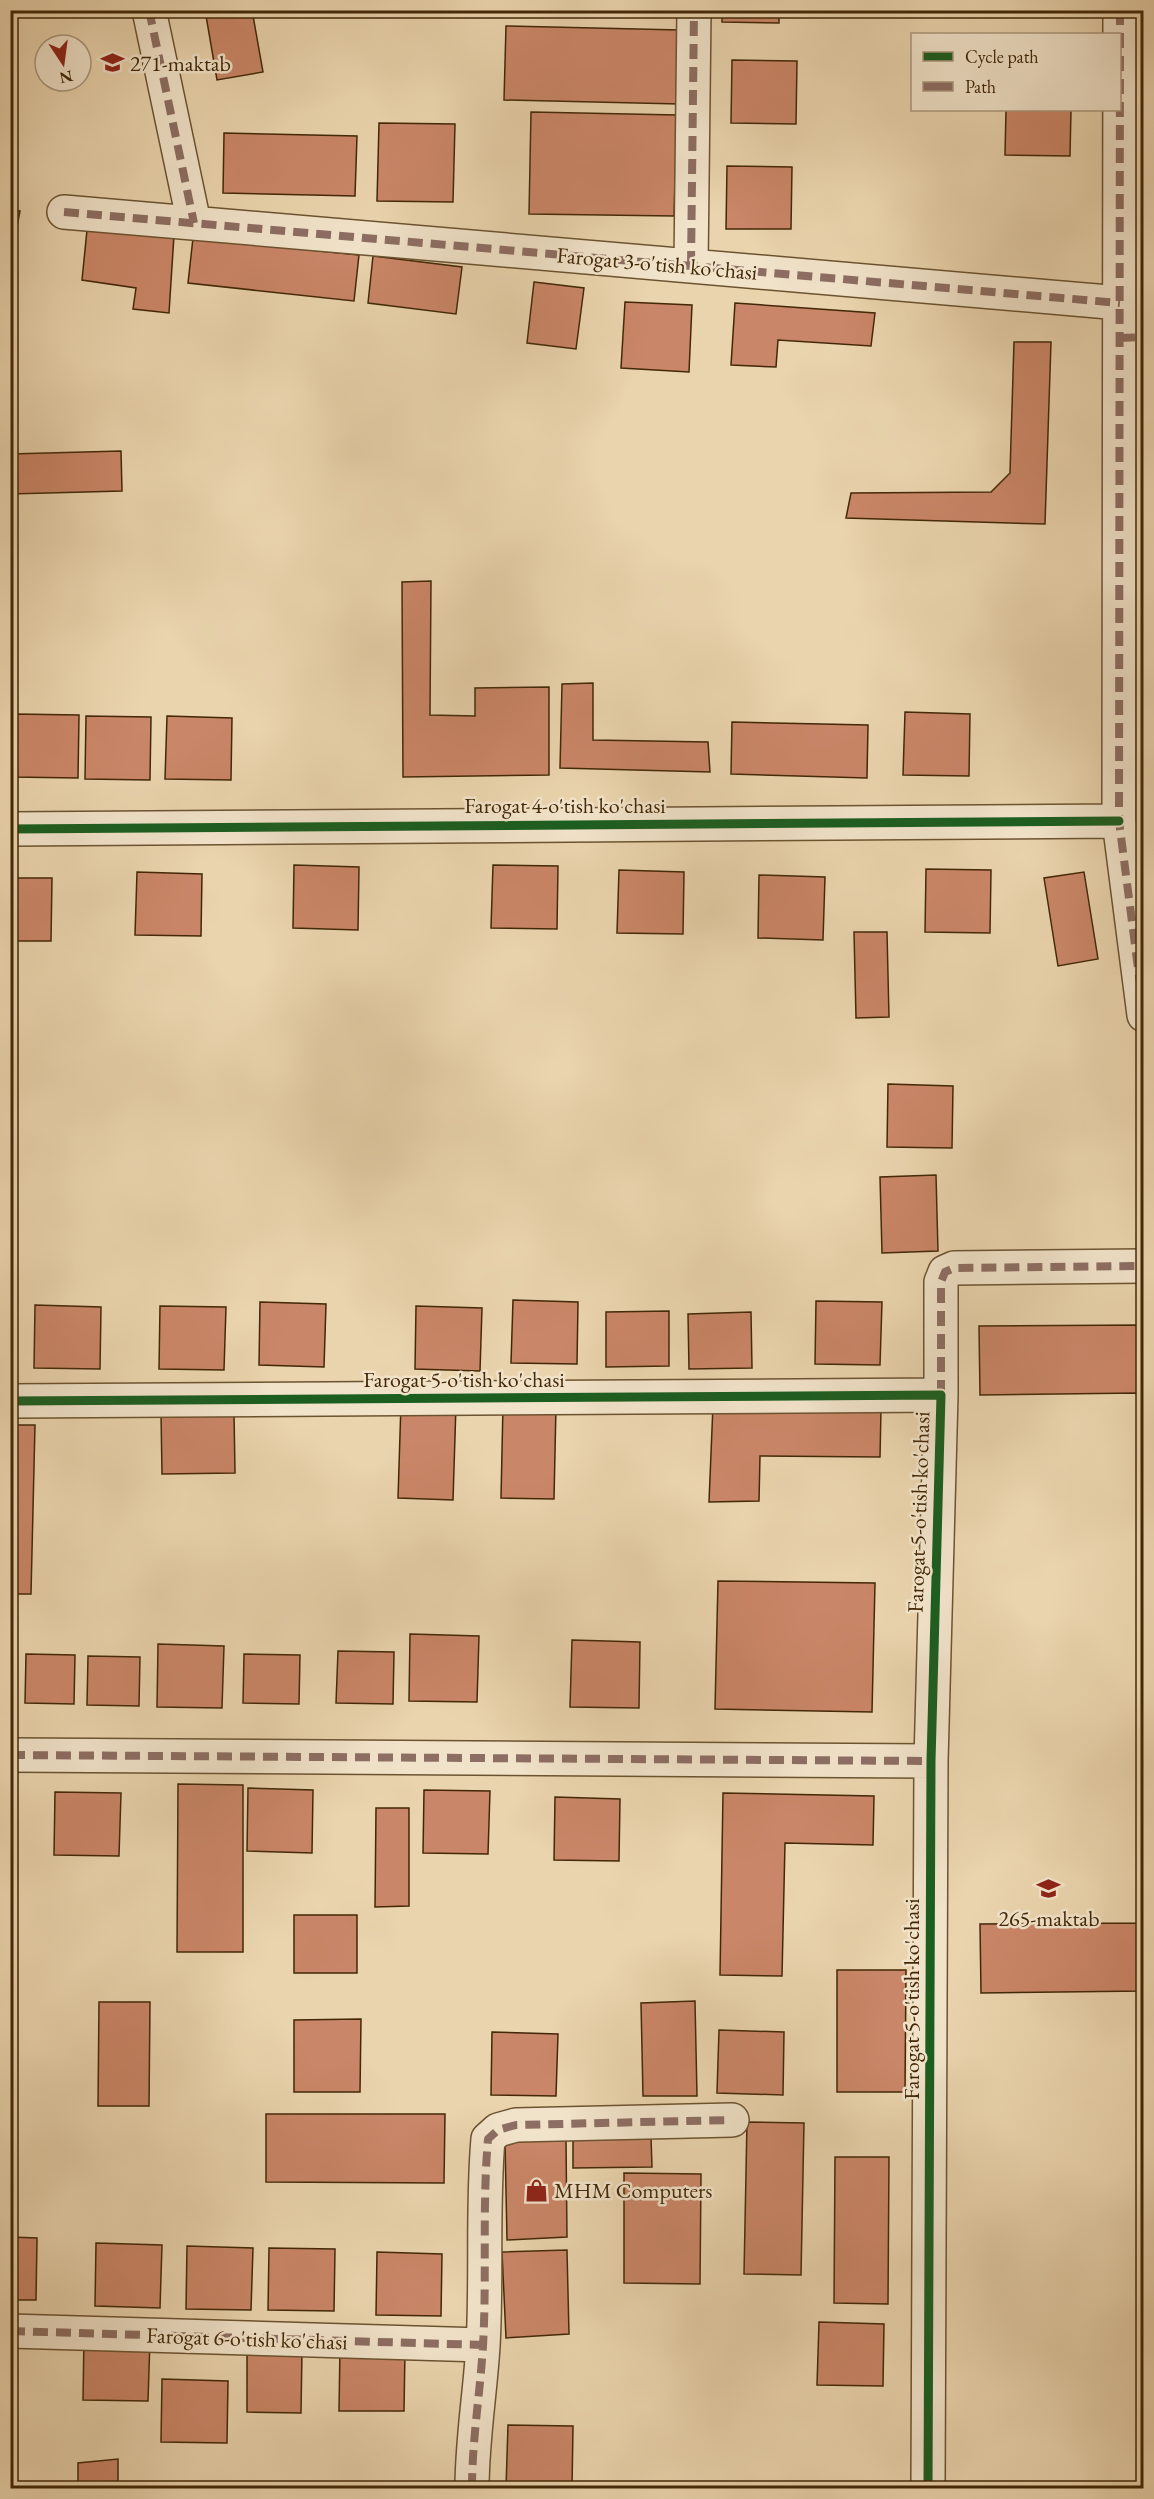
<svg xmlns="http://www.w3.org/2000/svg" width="1154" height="2499" font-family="'EB Garamond',serif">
	<rect width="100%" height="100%" fill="#ead4ad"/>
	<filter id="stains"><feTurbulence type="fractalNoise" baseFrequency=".00333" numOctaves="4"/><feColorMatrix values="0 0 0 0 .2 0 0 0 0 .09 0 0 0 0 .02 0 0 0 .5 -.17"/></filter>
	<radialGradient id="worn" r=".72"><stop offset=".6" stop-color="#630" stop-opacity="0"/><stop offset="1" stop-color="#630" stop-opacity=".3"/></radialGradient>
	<!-- building -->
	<path fill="#ca8668" stroke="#422807" stroke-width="1.5" d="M205 10H252L263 72 217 80Z
		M472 10H680L679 15Z
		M722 10H779V23L722 22Z
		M1009 10H1075V17L1009 16Z
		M506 26 680 30 679 104 504 100Z
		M732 60 797 61 796 124 731 123Z
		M1006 110H1071L1070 156 1005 155Z
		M531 112 677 115 674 216 529 214Z
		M379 123 455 124 453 202 377 201Z
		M224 133 357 136 355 196 223 193Z
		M727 166 792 167 791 229H726Z
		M10 210 20 211 10 263Z
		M87 230 174 235 169 313 133 309 136 288 82 280Z
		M193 238 359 255 354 301 188 283Z
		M373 256 462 267 456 314 368 303Z
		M534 282 584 288 576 349 527 343Z
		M625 302 692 305 689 372 621 368Z
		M735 303 875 313 871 346 778 340 776 367 731 365Z
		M1014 342H1051L1045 524 846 518 851 493 991 492 1010 473Z
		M121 451 122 491 10 494V454Z
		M431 581 430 715 475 716V688L549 687V775L403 777 402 582Z
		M593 683V740L708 742 710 772 560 768 562 684Z
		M905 712 970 714 969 776 903 775Z
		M14 714 79 715 78 778 13 777Z
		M86 716 151 717 150 780 85 779Z
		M167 716 232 718 231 780 165 779Z
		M732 722 868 725 867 778 731 774Z
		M294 865 359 867 358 930 293 928Z
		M493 865 558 866 557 929 491 928Z
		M926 869 991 870 990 933 925 932Z
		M619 870 684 872 683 934 617 933Z
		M137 872 202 874 201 936 135 935Z
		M1084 872 1098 959 1058 966 1044 878Z
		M759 875 825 877 823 940 758 938Z
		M10 878H52L51 941H10Z
		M854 932H887L889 1017 856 1018Z
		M888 1084 953 1086 952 1148 887 1147Z
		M936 1175 938 1251 882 1253 880 1177Z
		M513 1300 578 1302 577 1364 511 1363Z
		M816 1301 882 1302 880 1365 815 1364Z
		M260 1302 326 1304 324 1367 259 1365Z
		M35 1305 101 1307 100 1369 34 1368Z
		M160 1306 226 1307 224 1370 159 1369Z
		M416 1306 482 1308 480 1371 415 1369Z
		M669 1311V1366L606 1367V1312Z
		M751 1312 752 1368 689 1369 688 1314Z
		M1144 1325V1991L981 1993 980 1924 1143 1923 1139 1393 980 1395 979 1326Z
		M401 1403 456 1405 453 1500 398 1498Z
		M503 1405 556 1406 554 1499 501 1498Z
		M713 1405 881 1409 880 1457 760 1456 759 1501 709 1502Z
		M234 1412 235 1473 162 1474 161 1413Z
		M10 1425H35L31 1594H10Z
		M718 1581 875 1583 872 1712 715 1709Z
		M410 1634 479 1636 477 1702 409 1701Z
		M572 1640 640 1642 639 1708 570 1707Z
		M158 1644 224 1646 222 1708 157 1707Z
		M338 1651 394 1652 393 1704 336 1703Z
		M26 1654 75 1655 74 1704 25 1703Z
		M244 1654 300 1655 299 1704 243 1703Z
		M88 1656 140 1657 139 1706 87 1705Z
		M178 1784 243 1785V1952H177Z
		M248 1788 313 1790 312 1853 247 1851Z
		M424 1790 490 1791 488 1854 423 1853Z
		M55 1792 121 1793 119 1856 54 1855Z
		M723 1793 874 1796 873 1845 785 1843 782 1976 720 1975Z
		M555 1797 620 1799 619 1861 554 1860Z
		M376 1808H409V1906L375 1907Z
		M294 1915H357V1973H294Z
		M837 1970H906L905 2092H837Z
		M695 2001 697 2096H643L641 2003Z
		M99 2002H150L149 2106H98Z
		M361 2019 360 2092H294V2020Z
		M719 2030 784 2032 783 2095 717 2093Z
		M492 2032 558 2034 556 2096 491 2095Z
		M266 2114H445L444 2183 266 2182Z
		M747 2122 804 2123 801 2275 744 2274Z
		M651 2137 652 2167 573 2168V2138Z
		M566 2140 567 2237 507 2240 505 2142Z
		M835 2157H889L888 2304 834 2303Z
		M624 2173 701 2174 700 2284 624 2283Z
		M10 2237 37 2238 36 2300H10Z
		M96 2243 162 2245 160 2308 95 2306Z
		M187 2246 253 2248 251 2310 186 2309Z
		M269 2248 335 2249 334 2311 268 2310Z
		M567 2250 569 2334 506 2338 502 2252Z
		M377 2252 442 2254 441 2316 376 2315Z
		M819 2322 884 2324 883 2386 817 2385Z
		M84 2337 150 2339 148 2401 83 2400Z
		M340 2348 405 2349 404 2411H339Z
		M247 2350H302L301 2413 247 2412Z
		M162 2379 228 2381 227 2443 161 2442Z
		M508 2425 573 2426 572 2488H506Z
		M118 2459V2488H78V2463Z
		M816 2483 881 2484V2488H816Z"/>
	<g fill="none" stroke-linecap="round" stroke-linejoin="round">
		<defs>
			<path id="street" d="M149 10 194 223
				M1120 10 1119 821 1144 1015
				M64 212 1120 303
				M691 266 694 10
				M10 829 1119 821
				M941 1395V1282L945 1272 954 1268 1144 1266
				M10 1401 941 1395 931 1761 928 2488
				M10 1755 931 1761
				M10 2331 483 2345
				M472 2488C472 2441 480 2394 483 2346 487 2277 482 2208 488 2139L498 2130 516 2125 732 2120"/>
		</defs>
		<!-- street casing -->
		<use href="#street" stroke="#6c5330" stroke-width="36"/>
		<!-- street -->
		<use href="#street" stroke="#f1e3ca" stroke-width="33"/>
		<!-- quiet -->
		<path stroke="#8d6e63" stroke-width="8" stroke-dasharray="15 8" stroke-linecap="butt" d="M149 10 194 223
			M1120 10 1119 821 1144 1015
			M64 212 1120 303
			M691 266 694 10
			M1120 338 1144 337
			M941 1395V1282L945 1272 954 1268 1144 1266
			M10 1755 931 1761
			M10 2331 483 2345
			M472 2488C472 2441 480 2394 483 2346 487 2277 482 2208 488 2139L498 2130 516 2125 732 2120"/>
		<defs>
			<path id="cycleway" d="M10 829 1119 821
				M10 1401 941 1395 931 1761 928 2488"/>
		</defs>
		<!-- cycleway casing -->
		<use href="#cycleway" stroke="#f1e3ca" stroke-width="13"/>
		<!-- cycleway -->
		<use href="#cycleway" stroke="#1b5e20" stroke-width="9"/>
	</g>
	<!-- icons -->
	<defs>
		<symbol id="school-bare" viewBox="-9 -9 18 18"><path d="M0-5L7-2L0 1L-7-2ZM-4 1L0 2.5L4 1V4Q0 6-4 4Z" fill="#8f2418" stroke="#f1e3ca" stroke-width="2.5" paint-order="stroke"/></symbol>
		<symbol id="shop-bare" viewBox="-9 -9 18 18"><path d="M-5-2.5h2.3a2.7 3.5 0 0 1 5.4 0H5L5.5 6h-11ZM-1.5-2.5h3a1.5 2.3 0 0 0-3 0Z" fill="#8f2418" stroke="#f1e3ca" stroke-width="2.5" paint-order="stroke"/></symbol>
	</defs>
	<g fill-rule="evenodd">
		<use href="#school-bare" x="96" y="46" width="33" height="33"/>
		<use href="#school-bare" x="1032" y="1872" width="33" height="33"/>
		<use href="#shop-bare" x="520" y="2174" width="33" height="33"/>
	</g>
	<g text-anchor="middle" stroke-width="5" stroke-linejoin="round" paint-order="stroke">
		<!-- poi labels -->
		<g font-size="22" fill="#422807" stroke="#f1e3ca" text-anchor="start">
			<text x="130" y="71">271-maktab</text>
			<text x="1049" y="1926" text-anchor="middle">265-maktab</text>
			<text x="554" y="2198">MHM Computers</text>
		</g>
		<!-- street labels -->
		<g font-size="22" fill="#422807" stroke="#f1e3ca">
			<text transform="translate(657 263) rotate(5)" y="8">Farogat 3-o'tish ko'chasi</text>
			<text x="565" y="813">Farogat 4-o'tish ko'chasi</text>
			<text x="464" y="1387">Farogat 5-o'tish ko'chasi</text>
			<text transform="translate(918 1512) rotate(-88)" y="8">Farogat 5-o'tish ko'chasi</text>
			<text transform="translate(911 1999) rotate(-90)" y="8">Farogat 5-o'tish ko'chasi</text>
			<text transform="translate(247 2338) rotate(2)" y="8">Farogat 6-o'tish ko'chasi</text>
		</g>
	</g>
	<!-- margin -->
	<rect width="1154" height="2499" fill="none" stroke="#ead4ad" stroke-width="36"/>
	<rect x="12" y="12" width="1130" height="2475" fill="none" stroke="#422807" stroke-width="3"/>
	<rect x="18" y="18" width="1118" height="2463" fill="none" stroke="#422807" stroke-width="1.5"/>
	<!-- legend -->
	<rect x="911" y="33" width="210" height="78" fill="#f1e3ca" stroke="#ab987c" stroke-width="1.5"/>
	<rect x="923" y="52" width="30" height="9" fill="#1b5e20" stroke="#ab987c" stroke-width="1.5"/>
	<text x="965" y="63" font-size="18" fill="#422807">Cycle path</text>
	<rect x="923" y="82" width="30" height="9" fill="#8d6e63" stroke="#ab987c" stroke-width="1.5"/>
	<text x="965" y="93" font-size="18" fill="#422807">Path</text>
	<!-- north arrow -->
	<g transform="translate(63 63) rotate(167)"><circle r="28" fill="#f1e3ca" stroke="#ab987c" stroke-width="1.5"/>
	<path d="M0-4.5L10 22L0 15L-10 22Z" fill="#8f2418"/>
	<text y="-9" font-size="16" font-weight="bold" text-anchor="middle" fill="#422807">N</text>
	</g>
	<rect width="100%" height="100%" filter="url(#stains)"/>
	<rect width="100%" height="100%" fill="url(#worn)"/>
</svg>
